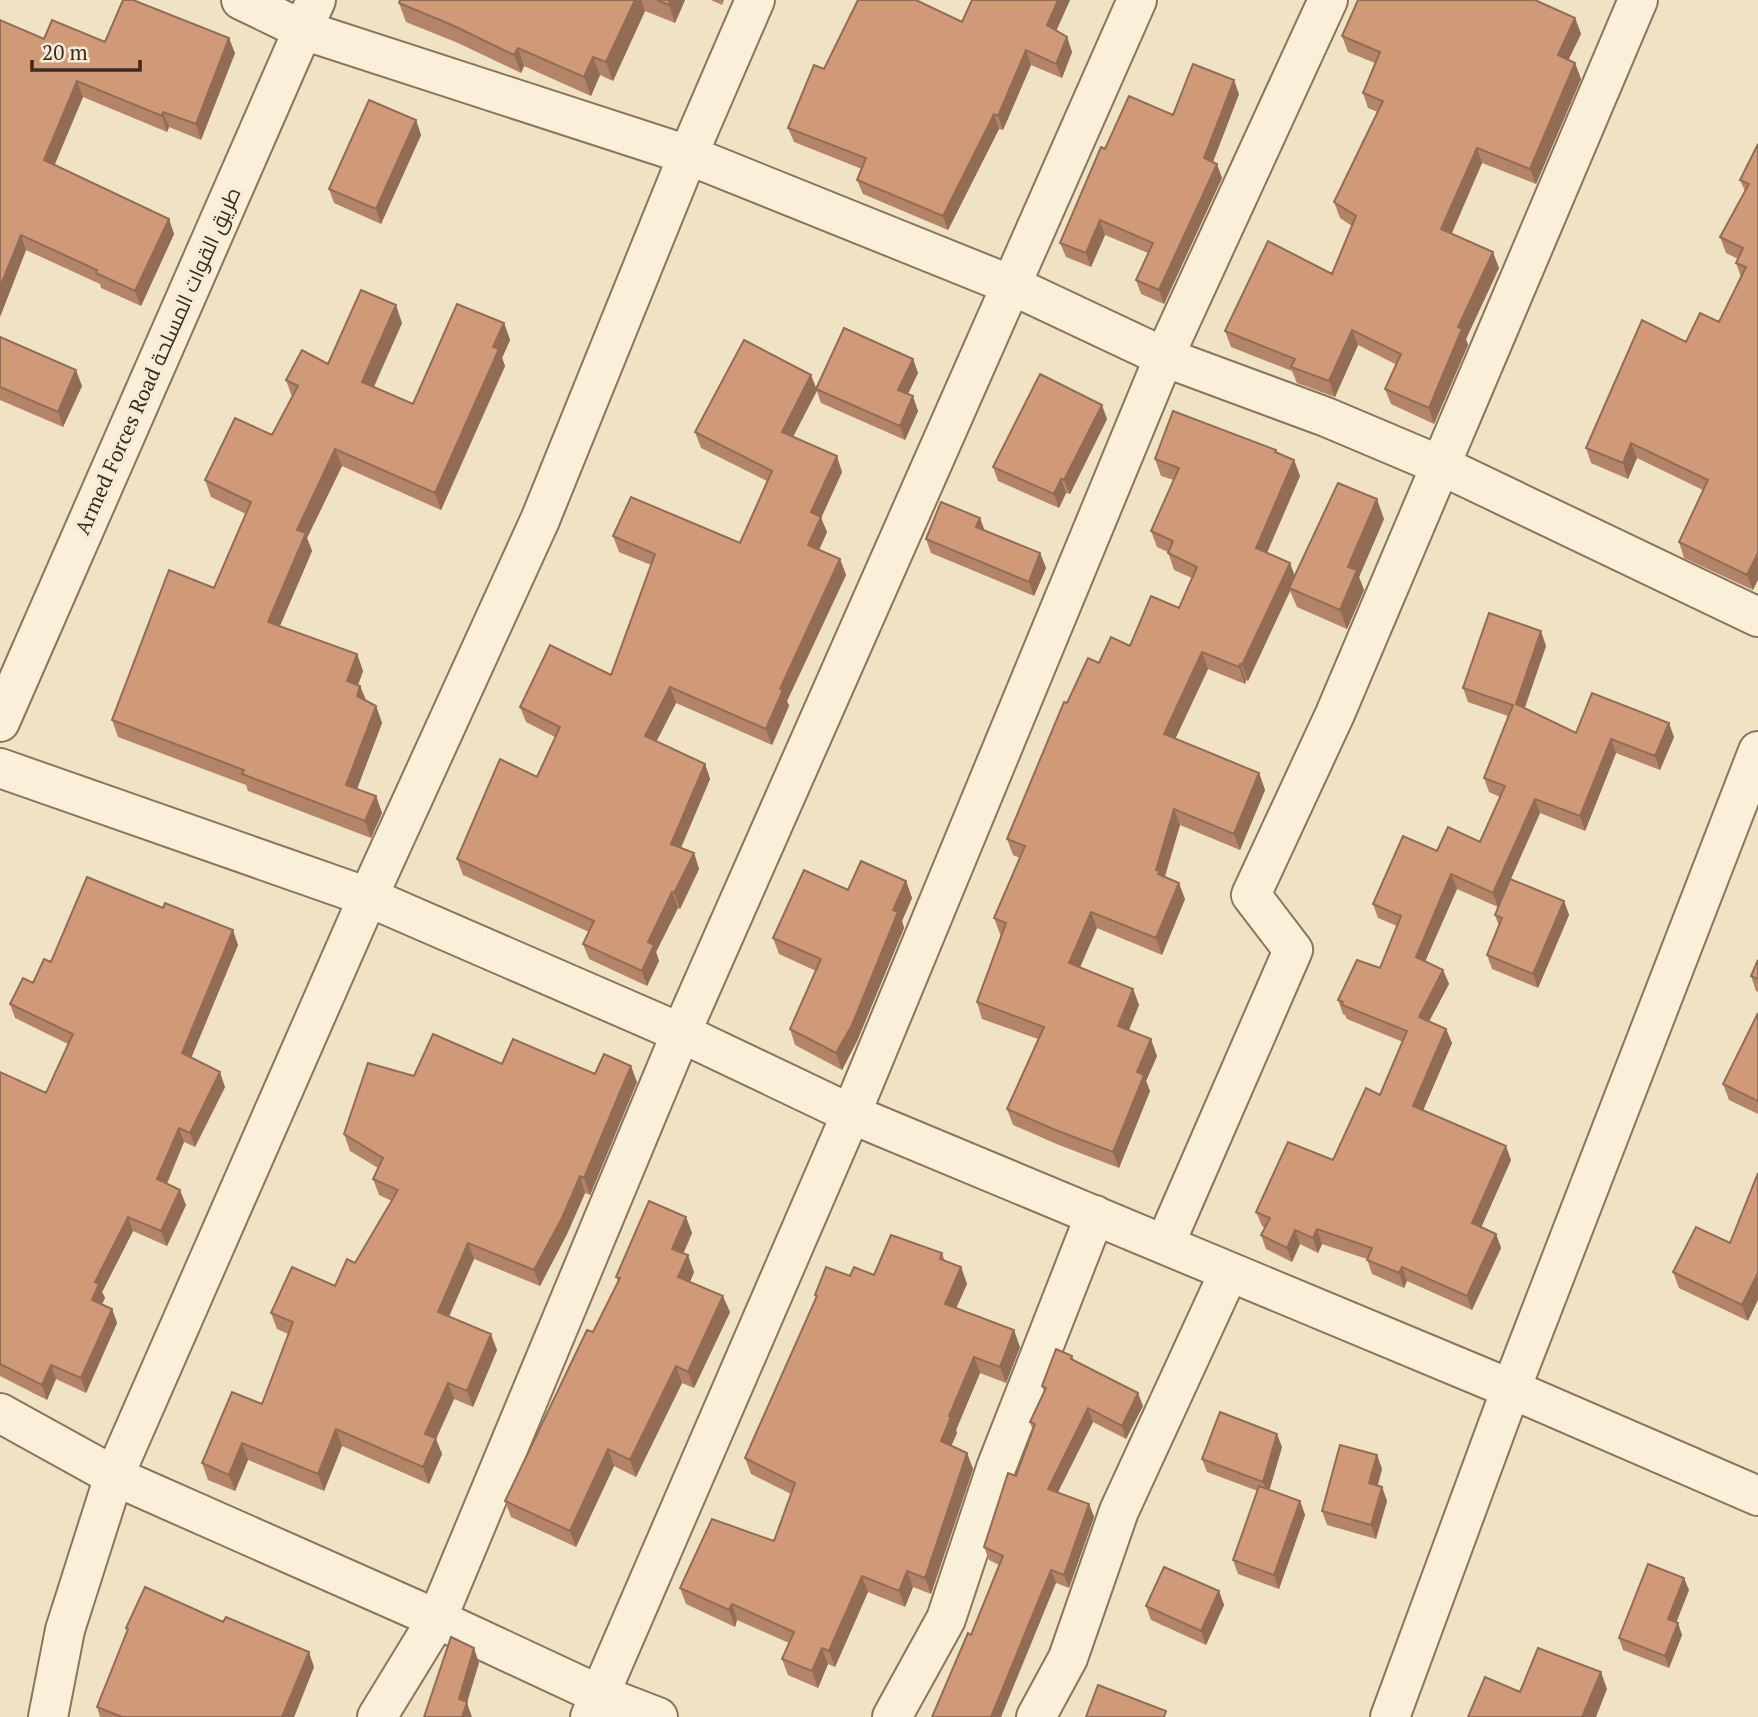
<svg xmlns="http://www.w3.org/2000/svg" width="1758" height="1717" font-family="'PT Serif',Cairo,serif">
	<rect width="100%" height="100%" fill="#f0e2c5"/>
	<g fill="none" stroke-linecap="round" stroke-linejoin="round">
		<defs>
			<path id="minor" d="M241 0 303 30 688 155 1011 285 1164 357 1326 417 1442 466 1758 617
				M0 722 316 0
				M0 768 368 897 681 1033 851 1114 1511 1389 1758 1496
				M1165 1244 1293 950 1251 895 1335 714 1638 0
				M0 1413 114 1476 437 1619 598 1694 658 1717
				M48 1717 65 1630 114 1476 368 897 540 520 688 155 755 0
				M377 1717 437 1619 681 1033 1137 0
				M590 1717 851 1114 1164 357 1328 0
				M892 1717 946 1619 996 1468 1095 1215
				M1036 1717 1068 1658 1119 1511 1229 1272
				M1390 1717 1511 1389 1758 751"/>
		</defs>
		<!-- minor casing -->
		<use href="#minor" stroke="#8d735a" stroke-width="42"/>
		<!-- minor -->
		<use href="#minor" stroke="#faefd9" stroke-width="38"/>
	</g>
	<!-- wall -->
	<path fill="#b38468" d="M400 0H685L675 23 645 11 613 81 600 75 591 96 524 66 521 73 458 43 406 22 399 3Z
		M711 0H724L722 5Z
		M972 0H1070L1056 31 1067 37 1072 52 1062 78 1031 65 1003 130 999 129 948 230 863 194 857 180 862 169 794 142 788 128 824 69 962 22Z
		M1575 18 1581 34 1568 60 1575 63 1581 79 1536 184 1482 163 1452 233 1499 268 1466 339 1468 345 1434 424 1391 404 1385 389 1397 365 1358 345 1335 397 1297 383 1292 371 1231 347 1225 331 1332 274 1352 226 1340 218 1334 202 1378 112 1368 108 1363 93 1375 63 1348 52 1342 36Z
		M44 39 105 42 235 53 201 140 169 127 167 132 83 97 54 165 169 219 174 234 141 306 101 288 100 284 26 250 0 317Z
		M1239 94 1213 162 1222 178 1164 304 1141 294 1136 280 1148 253 1105 235 1091 267 1066 257 1060 243 1105 149 1173 115Z
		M416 120 421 135 381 224 334 203 329 189Z
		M1758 144 1753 590 1684 558 1679 542 1703 490 1637 458 1628 479 1591 463 1586 448 1686 342 1719 322 1741 277 1736 263 1738 259 1726 253 1720 237 1745 191 1740 180Z
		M402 323 374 387 413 404 504 323 510 340 502 358 505 366 441 510 342 466 307 538 312 551 279 627 357 654 363 671 358 685 360 686 366 700 376 706 382 723 357 789 376 796 382 813 371 838 248 791 246 785 118 737 112 720 214 588 246 514 211 497 205 480 272 435 292 397 286 380 328 364Z
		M0 337 82 386 63 427 0 400Z
		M913 359 918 373 908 394 918 411 905 440 821 403 817 391 793 437 842 472 821 518 827 532 819 550 840 559 846 575 787 701 789 706 772 745 676 703 656 742 705 764 710 779 681 848 694 853 699 869 680 909 678 908 656 952 659 961 647 986 589 959 583 944 589 932 463 875 457 859 537 777 555 737 526 722 520 707 611 675 651 565 619 552 613 536 740 543 767 481 701 448 695 432 816 388Z
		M1107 419 1070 494 1066 493 1059 508 998 481 993 467Z
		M1276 450 1277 452 1294 460 1300 476 1267 553 1295 576 1384 519 1359 577 1364 590 1347 629 1297 607 1290 591 1248 681 1246 680 1245 684 1208 669 1175 739 1259 773 1265 790 1240 850 1180 825 1165 877 1185 899 1162 955 1097 928 1080 967 1133 989 1139 1005 1129 1030 1157 1056 1146 1081 1150 1091 1119 1168 1059 1145 1013 1125 1007 1109 1038 1039 982 1019 977 1002 1001 935 1000 934 994 918 1020 858 1013 855 1007 839 1067 703 1099 663 1130 646 1179 608 1192 578 1174 570 1168 552 1157 547 1151 531 1174 480 1161 476 1155 459Z
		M980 518 985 531 1040 553 1046 568 1034 596 931 553 926 539Z
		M1546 646 1524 709 1576 733 1674 737 1660 770 1616 753 1585 831 1540 813 1511 879 1564 901 1569 915 1538 988 1492 969 1487 955 1499 926 1495 915 1498 907 1457 889 1425 961 1443 970 1449 984 1429 1021 1446 1029 1452 1043 1423 1110 1511 1160 1481 1227 1496 1234 1501 1248 1472 1310 1407 1281 1404 1288 1372 1274 1367 1259 1322 1244 1318 1253 1300 1244 1292 1262 1266 1249 1261 1235 1265 1228 1262 1226 1256 1212 1333 1160 1380 1095 1403 1042 1347 1019 1345 1015 1343 1014 1338 1000 1380 968 1397 926 1378 918 1373 904 1437 851 1480 842 1500 797 1489 792 1484 778 1508 716 1468 702 1463 688Z
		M906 881 912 898 902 921 904 928 857 1041 842 1070 795 1045 790 1029 816 971 779 954 773 938 848 890Z
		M238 945 191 1058 225 1087 195 1147 184 1142 167 1184 186 1205 167 1246 133 1231 102 1292 105 1298 102 1304 112 1309 117 1323 86 1393 56 1379 47 1400 0 1376V1072L46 1093 68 1044 15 1018 10 1004 33 983 51 962Z
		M1758 960V992L1756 991 1751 976Z
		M1758 1013V1114L1729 1100 1723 1084Z
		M502 1064 595 1074 637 1082 590 1195 585 1193 567 1234 540 1286 474 1259 449 1316 497 1350 473 1407 454 1399 436 1439 442 1454 429 1484 342 1446 324 1491 248 1460 235 1491 208 1480 202 1463 262 1404 288 1334 277 1329 271 1313 335 1286 355 1263 392 1201 379 1195 373 1179 378 1168 350 1151 344 1134 414 1076Z
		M686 1217 692 1233 683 1254 694 1272 690 1282 730 1312 694 1388 682 1383 636 1477 614 1466 576 1547 511 1517 505 1501 593 1332 618 1281 616 1277Z
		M1730 1243 1748 1321 1679 1288 1673 1272Z
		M942 1253 945 1261 961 1267 967 1284 956 1308 1020 1347 1006 1383 980 1373 956 1430 957 1433 951 1446 967 1453 973 1469 931 1594 913 1587 905 1607 868 1592 835 1667 828 1664 818 1688 788 1675 782 1659 789 1643 737 1620 735 1627 686 1604 680 1588 774 1541 791 1494 751 1474 745 1458 816 1298 815 1295 850 1276 874 1275Z
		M1072 1356 1074 1361 1143 1406 1126 1439 1093 1422 1058 1492 1089 1504 1094 1517 1069 1588 1056 1583 971 1635 999 1565 989 1560 984 1547 1016 1476 1033 1431 1030 1422 1044 1392 1042 1386Z
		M1282 1447 1269 1490 1300 1501 1305 1515 1279 1589 1238 1574 1233 1560 1258 1491 1207 1472 1202 1459Z
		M1377 1455 1382 1469 1378 1485 1382 1487 1387 1501 1376 1539 1327 1525 1322 1511Z
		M1689 1590 1676 1622 1682 1635 1669 1668 1623 1650 1619 1638Z
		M1219 1591 1224 1605 1206 1645 1151 1620 1146 1606Z
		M126 1628 314 1667 294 1717H100L97 1707 127 1631Z"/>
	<!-- shaded-wall -->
	<path fill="#926c55" d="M635 0H641L645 11 613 81 606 62Z
		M670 0H685L675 23 669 5Z
		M1058 0H1070L1052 40 1047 25Z
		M1575 18 1581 34 1563 71 1558 55Z
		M1067 37 1072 52 1062 78 1056 64Z
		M229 38 235 53 201 140 196 124Z
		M518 48 524 66 521 73 514 55Z
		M1026 50 1031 65 1003 130 998 116Z
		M593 57 600 75 591 96 584 77Z
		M1575 63 1581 79 1536 184 1530 169Z
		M1234 80 1239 94 1209 172 1204 158Z
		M77 81 83 97 50 176 44 160Z
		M163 112 169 127 167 132 162 116Z
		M994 114 999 129 948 230 943 216Z
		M416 120 421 135 381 224 376 209Z
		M1477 148 1482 163 1447 244 1441 229Z
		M1217 164 1222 178 1164 304 1159 290Z
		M169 219 174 234 141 306 135 291Z
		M1100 220 1105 235 1091 267 1086 253Z
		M21 235 26 250 0 317V287Z
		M1493 252 1499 268 1466 339 1468 345 1434 424 1429 408 1458 327Z
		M396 305 402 323 368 399 362 382Z
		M504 323 510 340 502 358 505 366 441 510 435 493Z
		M1352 330 1358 345 1335 397 1329 381Z
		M913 359 918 373 903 404 898 390Z
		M76 370 82 386 63 427 58 412Z
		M811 375 817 390 787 448 782 432Z
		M913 396 918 411 905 440 900 426Z
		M1102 405 1107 419 1070 494 1064 480Z
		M1631 443 1637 458 1628 479 1623 463Z
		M335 449 342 466 307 538 312 551 274 640 268 622 297 530Z
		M837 456 842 472 821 518 827 532 814 561 808 545 811 512Z
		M1294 460 1300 476 1262 564 1256 548Z
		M1061 479 1066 493 1059 508 1054 494Z
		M1377 499 1384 519 1359 577 1364 590 1347 629 1340 610 1348 567Z
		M980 518 985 533 976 527Z
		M1040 553 1046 568 1034 596 1029 582Z
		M1758 553V580L1753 590 1747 575Z
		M840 559 846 575 787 701 789 706 772 745 766 729 780 689Z
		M1290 563 1296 579 1289 588 1290 591 1248 681 1242 665Z
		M1541 631 1546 646 1521 719 1516 704Z
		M1202 652 1208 669 1170 750 1164 734Z
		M357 654 363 671 353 699 347 681Z
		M1240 664 1246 680 1245 684 1239 667Z
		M360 686 367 703 357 696Z
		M670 687 676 703 651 752 645 736Z
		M376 706 382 723 352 802 346 785Z
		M1669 723 1674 737 1660 770 1655 756Z
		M1611 739 1616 753 1585 831 1580 816Z
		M705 764 710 779 676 859 671 844Z
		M1259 773 1265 790 1240 850 1234 834Z
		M376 796 382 813 371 838 365 821Z
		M1535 799 1540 813 1498 907 1493 893Z
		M1174 809 1180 825 1163 881 1156 870Z
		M694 853 699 869 680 909 674 893Z
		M1451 874 1457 889 1421 971 1416 957Z
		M906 881 912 898 902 921 904 928 857 1041 842 1070 836 1053 893 910Z
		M1179 883 1185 899 1162 955 1156 938Z
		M672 892 678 908 656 952 659 961 647 986 642 971 648 942Z
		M1564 901 1569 915 1538 988 1533 974Z
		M1091 912 1097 928 1075 979 1069 963Z
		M233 930 238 945 187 1068 182 1053Z
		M1443 970 1449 984 1424 1031 1419 1017Z
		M1133 989 1139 1005 1124 1042 1118 1026Z
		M1446 1029 1452 1043 1419 1120 1413 1106Z
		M1151 1039 1157 1056 1146 1081 1150 1091 1119 1168 1113 1152 1137 1072Z
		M631 1066 637 1082 590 1195 584 1178Z
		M220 1072 225 1087 195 1147 190 1133Z
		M179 1128 184 1142 162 1194 157 1179Z
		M1506 1146 1511 1160 1477 1237 1472 1223Z
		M580 1176 585 1193 567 1234 540 1286 534 1270Z
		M180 1190 186 1205 167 1246 161 1231Z
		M128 1217 133 1231 102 1292 105 1298 97 1314 92 1300 95 1282Z
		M686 1217 692 1233 678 1266 672 1249Z
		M1317 1229 1322 1244 1318 1253 1313 1238Z
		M1295 1230 1300 1244 1292 1262 1287 1248Z
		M1496 1234 1501 1248 1472 1310 1467 1296Z
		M468 1243 474 1259 444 1328 438 1312Z
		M688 1255 694 1272 685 1294 678 1277Z
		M961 1267 967 1284 951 1320 945 1304Z
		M1402 1267 1407 1281 1404 1288 1399 1273Z
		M1758 1273V1300L1748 1321 1742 1305Z
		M723 1296 730 1312 694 1388 688 1372Z
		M112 1309 117 1323 86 1393 81 1378Z
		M1014 1330 1020 1347 1006 1383 1000 1367Z
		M491 1334 497 1350 473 1407 467 1391Z
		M974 1357 980 1373 956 1430 957 1433 946 1458 941 1441 949 1416Z
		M51 1365 56 1379 47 1400 42 1385Z
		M676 1366 682 1383 636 1477 630 1460Z
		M448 1383 454 1399 436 1439 442 1454 429 1484 423 1467 425 1434Z
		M1138 1393 1143 1406 1126 1439 1122 1426Z
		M1088 1408 1093 1422 1053 1502 1048 1489Z
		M336 1429 342 1446 324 1491 318 1474Z
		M1277 1434 1282 1447 1268 1495 1263 1482Z
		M242 1443 248 1460 235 1491 229 1475Z
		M608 1449 614 1466 576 1547 570 1531Z
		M967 1453 973 1469 931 1594 925 1578Z
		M1377 1455 1382 1469 1374 1497 1369 1483Z
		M1382 1487 1387 1501 1376 1539 1371 1525Z
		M1300 1501 1305 1515 1279 1589 1274 1575Z
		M1089 1504 1094 1517 1069 1588 1064 1575Z
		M1051 1570 1056 1583 1001 1717H991Z
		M907 1571 913 1587 905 1607 899 1591Z
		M862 1576 868 1592 835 1667 829 1651Z
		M1684 1578 1689 1590 1673 1631 1668 1619Z
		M1219 1591 1224 1605 1206 1645 1201 1631Z
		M732 1604 737 1620 735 1627 729 1610Z
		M1678 1623 1682 1635 1669 1668 1665 1656Z
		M474 1648 479 1663 467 1703 472 1717H462L459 1699Z
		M822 1648 828 1664 818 1688 812 1671Z
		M309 1652 314 1667 294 1717H282Z
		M1601 1672 1607 1689 1596 1717H1582Z"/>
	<!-- building -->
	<path fill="#d09a79" stroke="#926c55" stroke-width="2" d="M123 0H133L229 38 196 124 163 112 162 116 77 81 44 160 169 219 135 291 96 273 97 270 21 235 0 287V20L44 39 52 20 105 42Z
		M400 0H635L606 62 593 57 584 77 518 48 514 55 452 25 399 3Z
		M657 0H670L669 5Z
		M858 0H916L962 22 972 0H1058L1047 25 1067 37 1056 64 1026 50 998 116 994 114 943 216 857 180 866 158 788 128 814 65 824 69Z
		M1358 0H1535L1575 18 1558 55 1575 63 1530 169 1477 148 1441 229 1493 252 1458 327 1462 329 1429 408 1385 389 1401 354 1352 330 1329 381 1291 367 1295 359 1225 331 1268 241 1332 274 1356 216 1334 202 1383 101 1363 93 1380 52 1342 36Z
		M1193 64 1234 80 1204 158 1217 164 1159 290 1136 280 1153 243 1100 220 1086 253 1060 243 1101 147 1105 149 1129 96 1173 115Z
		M369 100 416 120 376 209 329 189Z
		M1758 144V553L1747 575 1679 542 1708 480 1631 443 1623 463 1586 448 1642 320 1686 342 1700 313 1719 322 1746 267 1736 263 1743 248 1720 237 1749 184 1740 180Z
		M361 290 396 305 362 382 413 404 457 304 504 323 493 347 499 349 435 493 335 449 297 530 306 533 268 622 357 654 347 681 360 686 357 696 376 706 346 785 376 796 365 821 242 774 244 770 112 720 169 570 214 588 251 502 205 480 235 418 272 435 298 386 286 380 302 350 328 364Z
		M844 328 913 359 898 390 913 396 900 426 816 389Z
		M0 337 76 370 58 412 0 387Z
		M744 340 811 375 782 432 837 456 811 512 821 517 808 545 840 559 780 689 783 690 766 729 670 687 645 736 705 764 671 844 694 853 674 893 672 892 648 942 654 945 642 971 583 944 594 921 457 859 500 759 537 777 560 727 520 707 550 645 611 675 655 554 613 536 631 497 740 543 772 471 695 432Z
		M1040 374 1102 405 1064 480 1061 479 1054 494 993 467Z
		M1173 411 1276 450 1275 452 1294 460 1256 548 1290 563 1242 665 1240 664 1239 667 1202 652 1164 734 1259 773 1234 834 1174 809 1156 870 1160 871 1158 874 1179 883 1156 938 1091 912 1069 963 1133 989 1118 1026 1151 1039 1137 1072 1144 1075 1113 1152 1053 1129 1007 1109 1044 1027 977 1002 1006 923 994 918 1025 846 1007 839 1064 702 1067 703 1088 658 1099 663 1111 637 1130 646 1151 596 1179 608 1197 567 1168 553 1173 541 1151 531 1179 468 1155 459Z
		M1338 483 1377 499 1348 567 1357 570 1340 610 1289 588Z
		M941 502 980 518 976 527 1040 553 1029 582 926 539Z
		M1489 613 1541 631 1516 704 1576 733 1592 693 1669 723 1655 756 1611 739 1580 816 1535 799 1493 893 1451 874 1416 957 1443 970 1419 1017 1446 1029 1413 1106 1506 1146 1472 1223 1496 1234 1467 1296 1402 1267 1399 1273 1367 1260 1372 1248 1317 1229 1313 1238 1295 1230 1287 1248 1261 1235 1270 1218 1256 1212 1288 1142 1333 1160 1366 1088 1380 1095 1407 1031 1342 1005 1343 1002 1338 1000 1357 960 1380 968 1401 916 1373 904 1403 836 1437 851 1448 827 1480 842 1505 786 1484 778 1513 705 1463 688Z
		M861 861 906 881 893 910 898 912 852 1025 836 1053 790 1029 821 959 773 938 804 870 848 890Z
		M87 877 163 908 165 903 233 930 182 1053 220 1072 190 1133 179 1128 157 1179 180 1190 161 1231 128 1217 95 1282 99 1284 92 1300 112 1309 81 1378 51 1365 42 1385 0 1364V1072L46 1093 73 1034 10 1004 23 978 33 983 44 959 51 962Z
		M1510 879 1564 901 1533 974 1487 955 1502 918 1495 915Z
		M1758 960V979L1751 976Z
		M1758 1013V1101L1723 1084Z
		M433 1034 502 1064 513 1039 595 1074 604 1054 631 1066 584 1178 580 1176 562 1218 534 1270 468 1243 438 1312 491 1334 467 1391 448 1383 425 1434 436 1438 423 1467 336 1429 318 1474 242 1443 229 1475 202 1463 232 1392 262 1404 293 1322 271 1313 292 1267 335 1286 347 1259 355 1263 398 1190 373 1179 383 1158 344 1134 368 1063 414 1076Z
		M1758 1173V1273L1742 1305 1673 1272 1696 1227 1730 1243Z
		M649 1201 686 1217 672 1249 688 1255 678 1277 723 1296 688 1372 676 1366 630 1460 608 1449 570 1531 505 1501 587 1330 593 1332 620 1278 616 1277Z
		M891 1235 942 1253 940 1259 961 1267 945 1304 1014 1330 1000 1367 974 1357 949 1416 951 1417 941 1441 967 1453 925 1578 907 1571 899 1591 862 1576 829 1651 822 1648 812 1671 782 1659 794 1632 732 1604 729 1610 680 1588 712 1519 774 1541 795 1483 745 1458 817 1296 815 1295 826 1267 850 1276 854 1267 874 1275Z
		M1056 1349 1072 1356 1071 1359 1138 1393 1122 1426 1088 1408 1048 1489 1089 1504 1064 1575 1051 1570 991 1717H932L968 1633 971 1635 1003 1556 984 1547 1008 1473 1016 1476 1035 1424 1030 1422 1046 1388 1042 1386Z
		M1220 1412 1277 1434 1263 1482 1202 1459Z
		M1340 1445 1377 1455 1369 1483 1382 1487 1371 1525 1322 1511Z
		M1259 1486 1300 1501 1274 1575 1233 1560Z
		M1648 1564 1684 1578 1668 1619 1678 1623 1665 1656 1619 1638Z
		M1164 1567 1219 1591 1201 1631 1146 1606Z
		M145 1587 223 1622 226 1617 309 1652 282 1717H122L97 1707 128 1629 126 1628Z
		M451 1637 474 1648 459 1699 467 1702 462 1717H424Z
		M1538 1648 1601 1672 1582 1717H1468L1485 1677 1520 1692Z
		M1098 1685 1166 1711 1164 1717H1086Z"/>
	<g text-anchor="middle" stroke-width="7" stroke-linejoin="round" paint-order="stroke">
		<!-- street labels -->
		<g font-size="21" fill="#3c2b1e" stroke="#f7ecd5">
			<text transform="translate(158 361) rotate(-66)" y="7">Armed Forces Road طريق القوات المسلحة</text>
		</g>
	</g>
	<!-- scale -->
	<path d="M32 60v10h108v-10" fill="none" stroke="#3c2b1e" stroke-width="3.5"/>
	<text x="42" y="60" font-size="21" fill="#3c2b1e" stroke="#f7ecd5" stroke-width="5" paint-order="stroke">20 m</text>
</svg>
